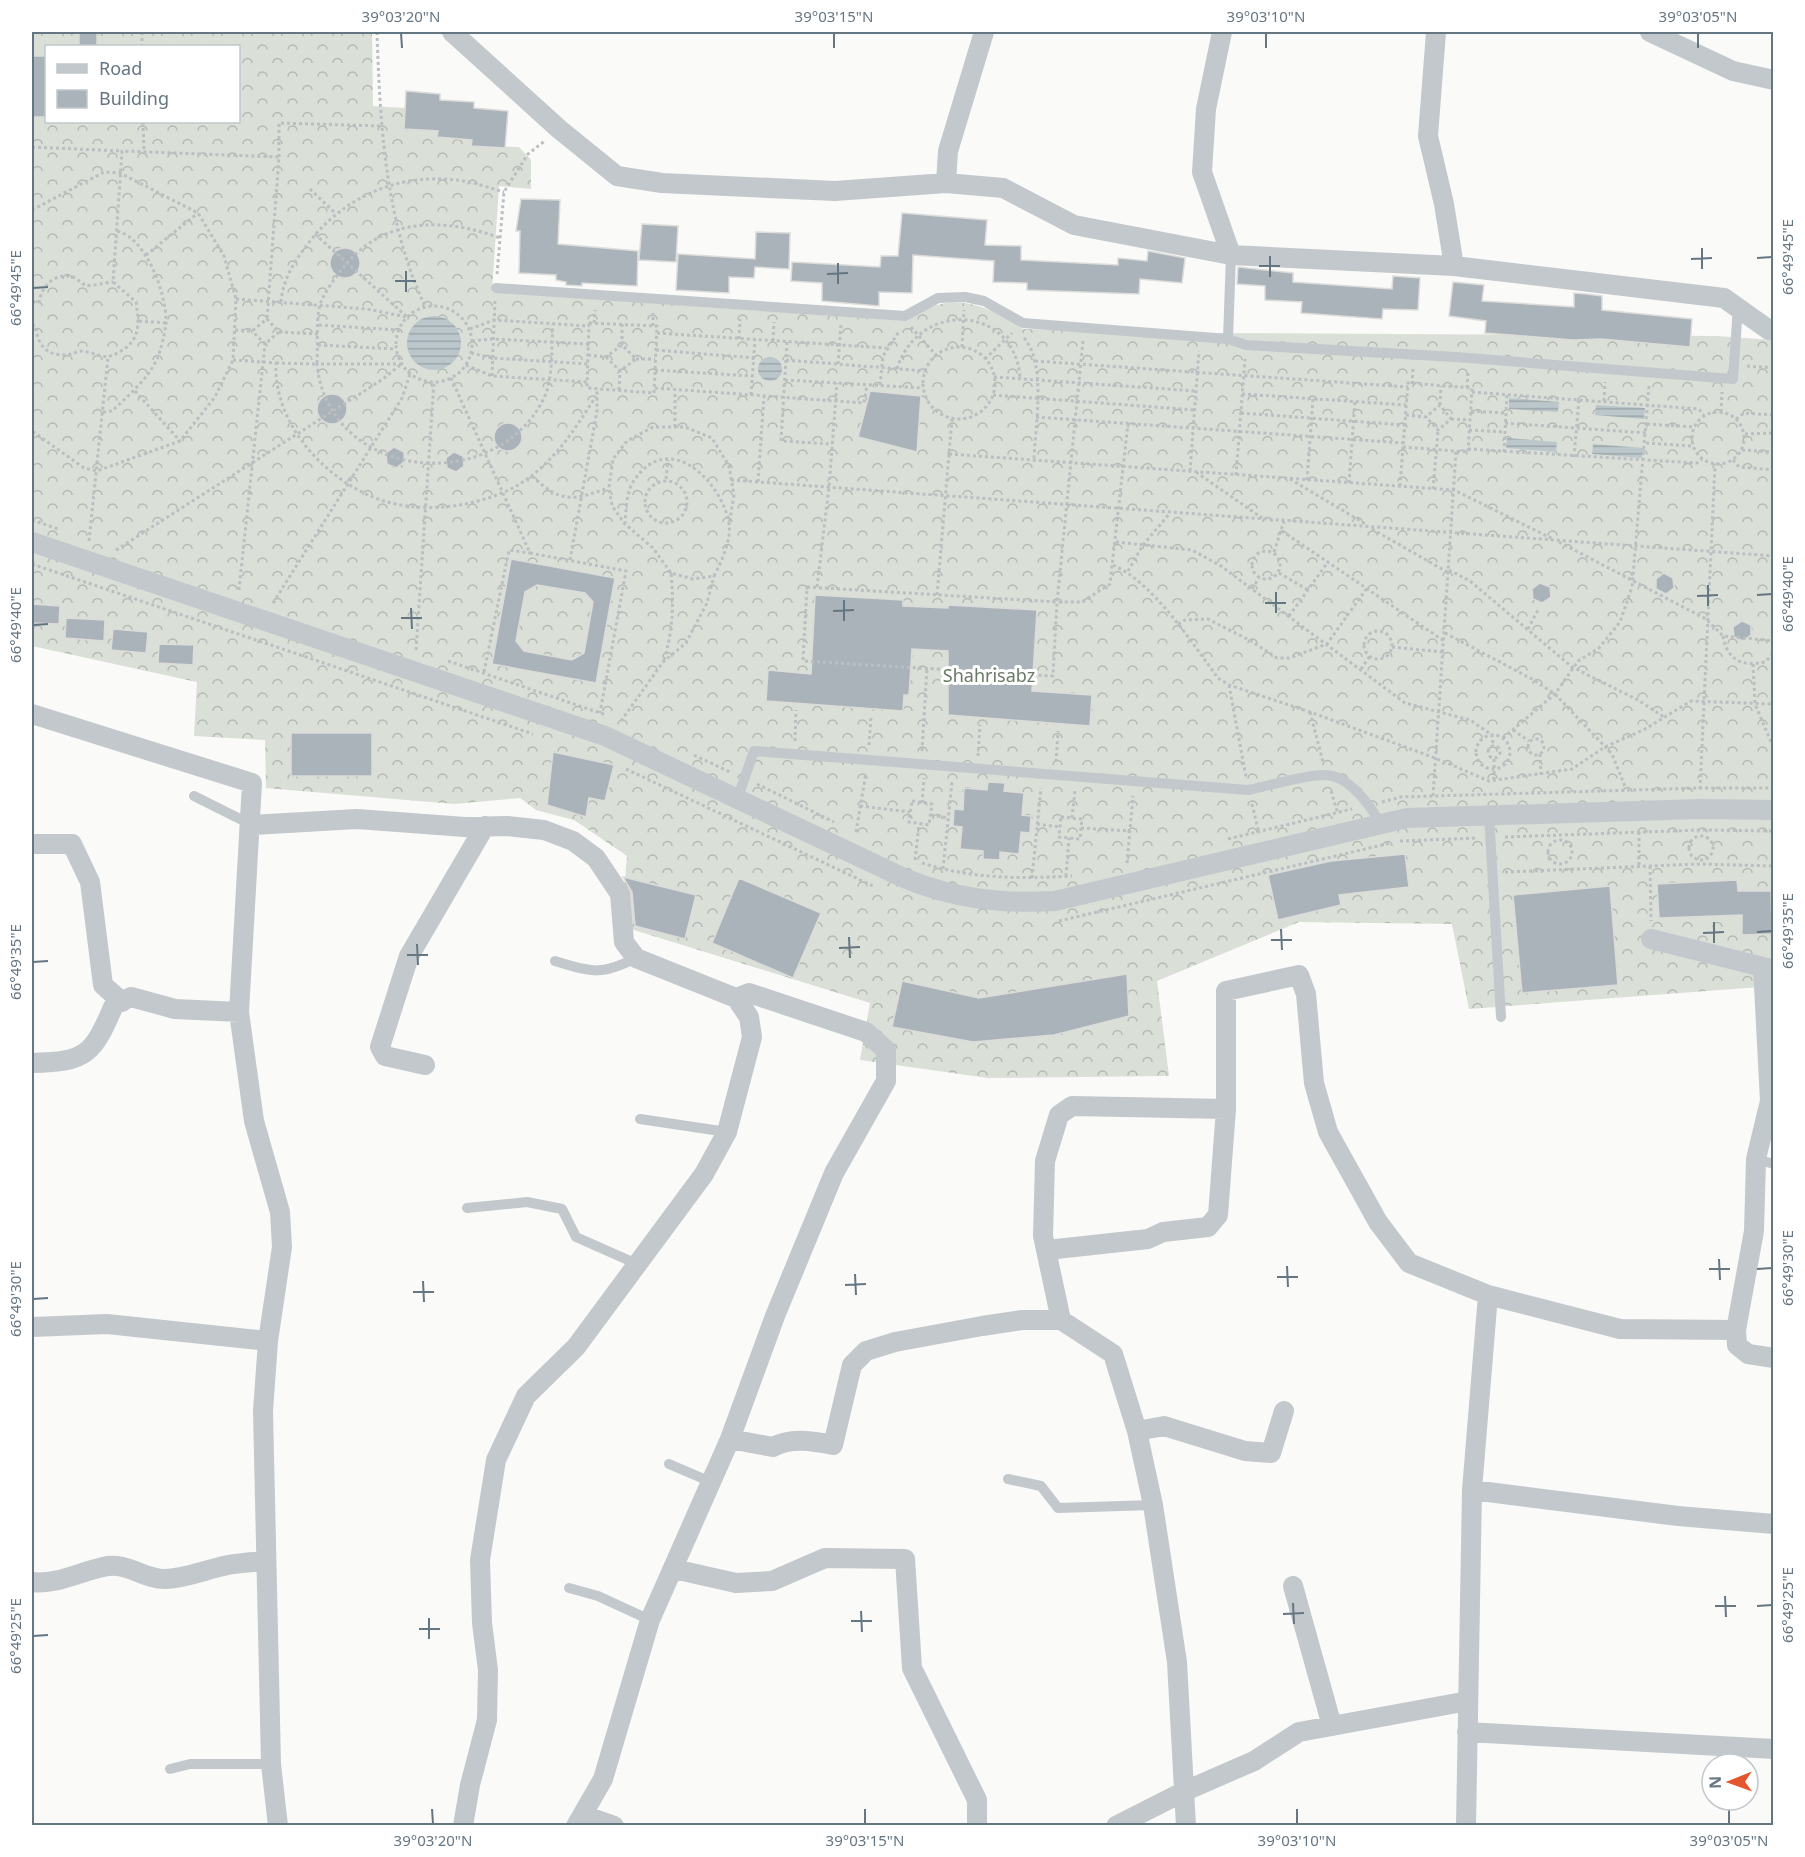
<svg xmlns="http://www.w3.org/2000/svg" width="1805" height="1857" font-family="'Noto Sans',sans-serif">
	<defs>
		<pattern id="forest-crowns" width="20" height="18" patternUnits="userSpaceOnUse" patternTransform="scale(1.5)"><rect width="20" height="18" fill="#dadfd7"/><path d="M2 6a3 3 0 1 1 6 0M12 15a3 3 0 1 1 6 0" fill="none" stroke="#b4b9b4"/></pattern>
		<pattern id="water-rules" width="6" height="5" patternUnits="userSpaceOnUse" patternTransform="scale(1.5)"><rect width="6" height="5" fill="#bbc7cb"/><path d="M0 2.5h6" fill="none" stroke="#9ca6aa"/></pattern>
	</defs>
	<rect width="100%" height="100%" fill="#fafaf8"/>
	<!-- forest -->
	<path fill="url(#forest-crowns)" fill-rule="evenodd" d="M32 32H372L373 106 405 108 404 129 438 131V137L472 140 471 146 519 147 531 160V189L499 186 492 292 907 321C946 289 986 303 1023 329L1216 333 1717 336 1773 340V986L1469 1009 1452 924 1299 922 1157 981 1169 1076 988 1078 860 1060 870 1003 621 926 627 856 574 820 536 810 520 798 454 804 266 788 265 740 194 736 197 682 32 646ZM46 46H238V122H46Z"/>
	<!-- water -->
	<path fill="url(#water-rules)" d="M407 343a27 27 0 1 1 54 0a27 27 0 1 1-54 0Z
		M758 369a12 12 0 1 1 24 0a12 12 0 1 1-24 0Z
		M1509 398 1559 402 1558 412 1509 409Z
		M1596 405 1645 408 1644 419 1595 415Z
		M1507 438 1557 442 1556 452 1506 448Z
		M1593 444 1643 448 1642 458 1592 454Z"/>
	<!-- building -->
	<path fill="#aab3b9" stroke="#dcdcda" stroke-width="1.5" fill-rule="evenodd" d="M79 32H97V46H79Z
		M32 56H46V117H32Z
		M406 91 440 94V100L474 102V108L508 111 505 148 471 146 472 140 437 137 438 131 404 129Z
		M521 199 560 200 558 244 638 251 637 286 582 283V286L566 285V282L556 280V275L519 273 520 231H516Z
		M902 213 987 220 985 245 1021 246V260L1118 265V258L1147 261 1148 251 1185 258 1182 283 1140 279 1139 294 1027 290V283L993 282 994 261 913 255 912 293 879 292V306L822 301V283L791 281 792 262 880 267 881 256H898Z
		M642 224 678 226 676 262 639 260Z
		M756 232 790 233 789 269 755 267 754 278 729 277V293L676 290 678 254 755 259Z
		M330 263a15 15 0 1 1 30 0a15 15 0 1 1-30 0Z
		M1238 267 1293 273V282L1392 289 1393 276 1420 278 1418 310 1383 309 1382 319 1301 313 1302 302 1265 300V286L1237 284Z
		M1453 282 1484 285 1482 301 1574 307V293L1586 294 1602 296V310L1692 319 1690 347 1601 339 1573 340 1485 333 1486 321 1449 316Z
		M870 391 921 396 917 452 858 437Z
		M317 409a15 15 0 1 1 30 0a15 15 0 1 1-30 0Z
		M494 437a14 14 0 1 1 28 0a14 14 0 1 1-28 0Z
		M394 447 404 452V462L396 468 387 464 386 453Z
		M454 452 463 456 464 466 456 472 447 468 446 458Z
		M511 559 615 578 596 683 492 664ZM537 585 585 593 593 602 584 653 572 660 524 651 516 641 525 592Z
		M1664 573 1673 578 1674 588 1666 594 1656 589V579Z
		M1540 583 1550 587 1551 597 1542 603 1533 599 1532 589Z
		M815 595 903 600V606L948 608V605L1037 610 1032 691 1092 695 1090 726 948 715V651L912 649 909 695H904L903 711 766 701 768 670 811 674Z
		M32 604 60 606 59 624 32 623Z
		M66 618 105 620 104 641 65 638Z
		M1742 621 1751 625V635L1743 641 1734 637 1733 627Z
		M113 629 148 632 146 653 111 650Z
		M159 644 194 645 193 665 158 663Z
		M291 733H372V776H291Z
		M553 752 614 765 605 801 589 798 586 817 547 805Z
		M988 782 1005 783 1004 791 1024 793 1022 815 1031 816 1030 833 1021 832 1019 854 1000 852V860L983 859V851L960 849 962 827 953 826 954 809 963 810 964 788 987 790Z
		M1405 854 1409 887 1339 895 1341 905 1278 920 1268 875 1331 861Z
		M623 877 696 895 685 939 635 926 632 892Z
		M739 878 821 913 793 978 712 943Z
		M1737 880 1738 891H1771L1772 934 1742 935V915L1659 918 1657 884Z
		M1610 886 1618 985 1522 993 1513 895Z
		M1127 974 1129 1016 1054 1035 973 1042 892 1027 902 981 979 998Z"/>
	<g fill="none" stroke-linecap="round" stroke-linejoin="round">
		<!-- path -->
		<path stroke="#bbbfc2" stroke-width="3" stroke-dasharray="3 3" stroke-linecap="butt" d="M142 32V46
			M377 32C380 124 385 221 425 306
			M143 122 144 152
			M32 147 122 151
			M279 157V123L382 126
			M310 189 335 213
			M32 210 104 172 120 173 198 213 224 256 236 299 233 360 215 397 180 441 97 471 84 468 32 431
			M315 234 406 316
			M146 255 198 213
			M497 274 504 192 528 154 546 140
			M236 299 367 309 407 317
			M32 301 39 302C42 286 55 272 73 277 78 279 81 283 85 285 91 287 106 282 113 282
			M281 302C283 279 294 262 307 245 342 198 397 173 455 180 472 181 489 188 504 192
			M396 344a38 38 0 1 1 76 0a38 38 0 1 1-76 0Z
			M139 321 166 323
			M589 323 657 326 654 393 587 388Z
			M594 323 595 310
			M32 325 36 326C37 343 45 356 66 355 70 355 75 352 80 351 88 351 99 356 108 357
			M319 325 398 330
			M653 326V313
			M911 327 936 355
			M470 329 494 320 589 326
			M235 330 252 331 267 319 279 332 265 344 252 331
			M279 332 318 334
			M657 333 886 348
			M1024 338C1047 365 1035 427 1034 460
			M739 339 740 319
			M472 341 492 339 588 344
			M773 341 774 322
			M1083 341 1057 602H1082L1110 584 1128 423
			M787 342 781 441 832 444
			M318 345 396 349
			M622 345V324
			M962 347 964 310
			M923 383a36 36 0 1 1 72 0a36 36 0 1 1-72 0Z
			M656 350 754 358
			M471 353 492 358 588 364
			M588 355 606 357 620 371 636 359 622 345 606 357
			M636 359H655
			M985 359 1012 333
			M233 360 276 363C273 423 325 481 381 500 420 513 465 508 502 493 546 475 572 434 596 396
			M786 360 925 371
			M1035 361 1408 387
			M276 363 317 364C318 347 316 327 319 309 321 296 334 280 342 269 382 217 444 217 500 238
			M402 364H317C328 479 492 498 543 400 554 379 551 347 553 324
			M838 364 841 325
			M466 365 492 376 587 382
			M1747 366 1774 368
			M897 369C918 300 1015 304 1020 378
			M655 370 752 376
			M492 376 495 301
			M994 377 1196 391
			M451 378 530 553 626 571 600 713
			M785 380 923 388
			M1412 384 1413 368
			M880 385 883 356 900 330
			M655 388 864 403 867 385
			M1467 388 1468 372
			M619 390 620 371
			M135 391 180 441
			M1472 392 1699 409 1704 416
			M1242 394 1406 405
			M751 395 755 340
			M993 395 1195 410
			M1604 401 1605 382
			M1440 405 1441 386
			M1471 411 1505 413
			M1692 438a26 26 0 1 1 52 0a26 26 0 1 1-52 0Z
			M103 412 112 411C128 396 148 379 157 359 161 350 165 333 166 323 167 295 146 236 116 231
			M1721 412 1722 392
			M1241 413 1405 425
			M1406 415 1426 417 1438 430 1451 419 1440 405 1426 417
			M1036 417 1403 443
			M1451 419 1470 420
			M1736 419 1744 413 1774 415
			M1505 423 1646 433
			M1647 424 1695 427
			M675 427V390
			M1469 430 1505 432
			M1745 434 1774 433
			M1646 443 1692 446
			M1468 449 1697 463 1702 459
			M1742 450 1774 452
			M1504 452 1507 394
			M949 454 1454 490 1553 539
			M1574 457 1579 399
			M1733 460 1739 467 1774 470
			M1190 471 1199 351
			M1196 472 1262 518
			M1236 475 1245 359
			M532 476C561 503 572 501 608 488
			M666 479 668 460
			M1290 479 1367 525
			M731 480 1774 556
			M1307 480 1313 399
			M645 502a21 21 0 1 1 42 0a21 21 0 1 1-42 0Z
			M758 482 764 396
			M1349 483 1355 401
			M1400 486 1408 383 1472 388 1468 452 1403 447
			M1433 489 1438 431
			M32 520 58 529
			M625 524C626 510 626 491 635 479 670 430 721 481 729 523 732 538 721 563 714 576L693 579 671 573 653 548 625 524 612 506 609 487 613 459 627 441 653 427H685L712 438 729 466 734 495 729 525
			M1372 529 1449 573
			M1282 531 1444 641
			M89 541 108 357C138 346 141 331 136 302L113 282 122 151 279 157 267 319
			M1116 542 1192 550 1221 566 1405 703 1470 720 1492 735 1493 745
			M1559 542 1706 619 1723 636 1774 641
			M116 550 383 379 400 365
			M1252 565a14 14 0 1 1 28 0a14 14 0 1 1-28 0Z
			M1274 552 1284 521
			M570 560 597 411V389
			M32 564 533 734
			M1113 565C1155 584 1191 642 1218 678L1229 685 1310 712 1435 758 1489 781 1572 769 1605 747 1645 729 1691 701 1774 704
			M1449 570 1470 581 1572 667 1638 700 1664 717
			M1128 571 1143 545 1170 513
			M1279 573 1308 590
			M807 587 1057 602 1053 676 803 661Z
			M817 587 829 487 837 383
			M1252 589 1259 578
			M239 590 265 344
			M937 595 952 419
			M273 603 402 398 410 374
			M1289 616 1328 562
			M1178 624 1185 620 1208 619 1251 641 1277 658H1289L1327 644 1367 588
			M1528 629 1539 608
			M1364 645a14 14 0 1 1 28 0a14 14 0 1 1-28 0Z
			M1445 633 1532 679 1555 694 1612 754 1626 789
			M1723 636C1727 660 1742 667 1765 662L1774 653
			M1392 647 1443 652
			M416 650 434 382
			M664 660C673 630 674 604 671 573
			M448 661 606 715
			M1753 664 1755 704 1774 749
			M1361 669 1370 656
			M484 672 509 550 530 553
			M1229 685 1246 777
			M1310 712 1323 762
			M621 721 663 662 686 643 707 603 714 576
			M1513 730 1529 741
			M1476 752a17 17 0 1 1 34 0a17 17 0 1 1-34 0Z
			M1503 738 1555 694 1578 661 1599 648 1620 622 1632 587 1649 386
			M1528 747a8 8 0 1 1 16 0a8 8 0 1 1-16 0Z
			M795 741 796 710
			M869 745 871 717
			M1488 752a6 6 0 1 1 12 0a6 6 0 1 1-12 0Z
			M922 751 927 668
			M1540 754 1541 776
			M694 755 732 773
			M978 756 980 725
			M1494 759V782
			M1056 762 1058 731
			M626 769 875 887
			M757 784 834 822
			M1700 789 1715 465
			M1331 791 1338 814
			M1433 796 1456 451
			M912 801 932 804 929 825 909 822Z
			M1382 802 1401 797 1700 788H1774
			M922 803 924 778
			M1252 804 1259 833
			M860 806 910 812
			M931 815 948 818
			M1061 817 1082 819 1080 839 1059 837Z
			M1072 818 1075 790
			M1037 824 1060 827
			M1081 828 1130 831
			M856 832 866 773
			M1639 832V867
			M1689 848a12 12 0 1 1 24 0a12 12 0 1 1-24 0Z
			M1505 837 1700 830 1774 831
			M1228 839 1352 809
			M1548 852a12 12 0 1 1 24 0a12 12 0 1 1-24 0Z
			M1400 841 1478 838
			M915 860 919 824
			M922 863C972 879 1021 879 1072 876
			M1127 863 1133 796
			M1650 866 1651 921
			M943 869 952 782
			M1505 872 1700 864 1774 866
			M1066 876 1069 838
			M1032 878 1041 788
			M1059 921 1391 843"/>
		<!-- service -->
		<path stroke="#c3c8cc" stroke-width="10" d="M1231 255 1228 339 1246 345 1456 357 1733 379 1738 306
			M496 288 905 316 938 298 965 297 984 301 1023 323 1228 339
			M194 796 252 825
			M738 797 754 751 1248 790C1269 786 1307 774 1326 775 1349 776 1370 805 1380 823
			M1489 815 1501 1017
			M555 961C592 972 600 976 636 958
			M640 1119 727 1132
			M1756 1159 1774 1164
			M467 1208 527 1202 562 1209 576 1237 637 1264
			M669 1464 711 1482
			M1008 1479 1041 1486 1058 1508 1153 1505
			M569 1588 598 1596 650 1620
			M170 1769 190 1764H271"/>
		<!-- minor -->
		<path stroke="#c3c8cc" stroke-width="20" d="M452 32 559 129 617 176 662 183 835 191 946 183 1003 188 1074 225 1231 255 1454 266 1724 298 1769 330 1774 331
			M1222 32 1206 109 1202 172 1231 255
			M1436 32 1428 136 1444 204 1454 266
			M1650 32 1733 71 1774 80
			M946 183 948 151 984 32
			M32 542 605 736 904 878C954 899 1002 904 1055 901L1407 818 1700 809 1774 810
			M32 714 252 783 239 1012 254 1121 280 1212 282 1247 268 1341 263 1411 271 1764 278 1826
			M252 825 357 819 465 827 507 826 544 830 573 841 596 858 620 894 624 942 636 958 736 998
			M32 844H72L90 882 103 985 122 1002
			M1651 939 1763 967
			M1774 969 1763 967 1770 1101 1756 1159 1754 1231 1736 1330 1737 1345 1748 1354 1774 1358
			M32 1063C87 1062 93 1054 114 1005L131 997 175 1009 239 1012
			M425 1065 385 1056 380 1047 409 956 485 826
			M1047 1250 1148 1239 1163 1232 1208 1227 1218 1215 1226 1109
			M32 1327 107 1324 268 1341
			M1137 1431 1164 1426 1245 1451 1271 1453 1284 1411
			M730 1439 773 1447C791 1437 813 1441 833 1445L852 1365 866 1351 895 1342 982 1326 1022 1320H1061
			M1472 1490 1678 1516 1774 1524
			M674 1569 736 1583 772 1581 825 1558 905 1559 912 1668 977 1800V1826
			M32 1582C57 1585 79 1572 103 1567 127 1561 144 1580 166 1579 188 1578 207 1569 228 1565 240 1563 253 1562 265 1561
			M1293 1586 1332 1726
			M1467 1732 1774 1749
			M583 1815 614 1826
			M463 1826 470 1785 487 1720 488 1670 482 1623 480 1560 496 1460 526 1396 576 1347 704 1174 727 1132 752 1037 749 1017 736 998 749 993 866 1032 886 1050V1081L834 1173 775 1316 730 1439 650 1620 603 1779 576 1826
			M1116 1826 1185 1791 1254 1761 1299 1732 1468 1701
			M1186 1826 1177 1662 1153 1505 1137 1431 1113 1354 1061 1320 1043 1236 1045 1161 1059 1115 1072 1106 1226 1109V991L1299 975 1306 994 1314 1083 1328 1132 1378 1222 1409 1263 1488 1295 1620 1329 1736 1330
			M1466 1826 1472 1490 1488 1295"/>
	</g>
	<!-- ticks -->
	<path fill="none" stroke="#657683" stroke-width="2" d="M401 33 402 48M834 33V48M1266 33V48M1698 33V48M1702 248V269M1270 256V277M1757 258 1772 257M1691 259 1712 258M838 263V284M1259 266H1280M406 271V292M827 274 848 273M395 281H416M33 288 48 287M1708 585V606M1276 592V613M1757 595 1772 594M1697 596 1718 595M844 600V621M1265 603H1286M411 608 412 629M833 611 854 610M401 618H422M33 625 48 624M1714 922V943M1281 929 1282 950M1757 932 1772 931M1703 933 1724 932M849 937 850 958M1271 940H1292M417 944 418 965M839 948 860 947M407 955H428M33 962 48 961M1719 1259 1720 1280M1287 1266 1288 1287M1709 1269H1730M1757 1269 1772 1268M855 1274 856 1295M1277 1277H1298M423 1281 424 1302M845 1285 866 1284M413 1292H434M33 1299 48 1298M1725 1596 1726 1617M1293 1603 1294 1624M1715 1606H1736M1757 1606 1772 1605M861 1611 862 1632M1283 1614 1304 1613M429 1618V1639M851 1621H872M419 1629H440M33 1636 48 1635M432 1809 433 1824M865 1809V1824M1297 1809V1824M1729 1809V1824"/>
	<g text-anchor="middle" stroke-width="6" stroke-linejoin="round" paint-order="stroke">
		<!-- park labels -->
		<g font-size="18" fill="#687a64" stroke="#fff">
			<text x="989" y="682">Shahrisabz</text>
		</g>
	</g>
	<!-- border -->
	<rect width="1805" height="1857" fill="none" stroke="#ffffff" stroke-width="66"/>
	<!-- legend -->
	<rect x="45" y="45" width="195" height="78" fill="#ffffff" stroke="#c1c8cd" stroke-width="1.5"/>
	<rect x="57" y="64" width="30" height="9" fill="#c3c8cc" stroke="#c1c8cd" stroke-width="1.5"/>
	<text x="99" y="75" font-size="18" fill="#657683">Road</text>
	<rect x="57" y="90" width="30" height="18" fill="#aab3b9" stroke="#c1c8cd" stroke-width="1.5"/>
	<text x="99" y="105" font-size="18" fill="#657683">Building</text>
	<!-- north arrow -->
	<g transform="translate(1730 1782) rotate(269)"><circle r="28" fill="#ffffff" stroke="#c1c8cd" stroke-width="1.5"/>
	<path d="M0-4.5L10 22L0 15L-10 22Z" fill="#e4572e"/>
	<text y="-9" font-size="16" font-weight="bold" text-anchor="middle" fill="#657683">N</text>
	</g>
	<rect x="33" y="33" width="1739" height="1791" fill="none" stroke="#657683" stroke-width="2"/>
	<g font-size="15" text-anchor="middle" fill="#657683">
		<text x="401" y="22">39°03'20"N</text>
		<text x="834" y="22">39°03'15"N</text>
		<text x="1266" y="22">39°03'10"N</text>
		<text x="1698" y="22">39°03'05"N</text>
		<text transform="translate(1788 257) rotate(-90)" y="5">66°49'45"E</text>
		<text transform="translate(16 288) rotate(-90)" y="5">66°49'45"E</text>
		<text transform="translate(1788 594) rotate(-90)" y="5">66°49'40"E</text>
		<text transform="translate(16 625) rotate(-90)" y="5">66°49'40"E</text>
		<text transform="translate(1788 931) rotate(-90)" y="5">66°49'35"E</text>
		<text transform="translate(16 962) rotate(-90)" y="5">66°49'35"E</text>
		<text transform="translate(1788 1268) rotate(-90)" y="5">66°49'30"E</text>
		<text transform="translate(16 1299) rotate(-90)" y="5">66°49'30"E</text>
		<text transform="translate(1788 1605) rotate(-90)" y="5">66°49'25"E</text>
		<text transform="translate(16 1636) rotate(-90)" y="5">66°49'25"E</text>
		<text x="433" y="1846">39°03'20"N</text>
		<text x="865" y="1846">39°03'15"N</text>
		<text x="1297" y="1846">39°03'10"N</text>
		<text x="1729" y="1846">39°03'05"N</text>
	</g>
</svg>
